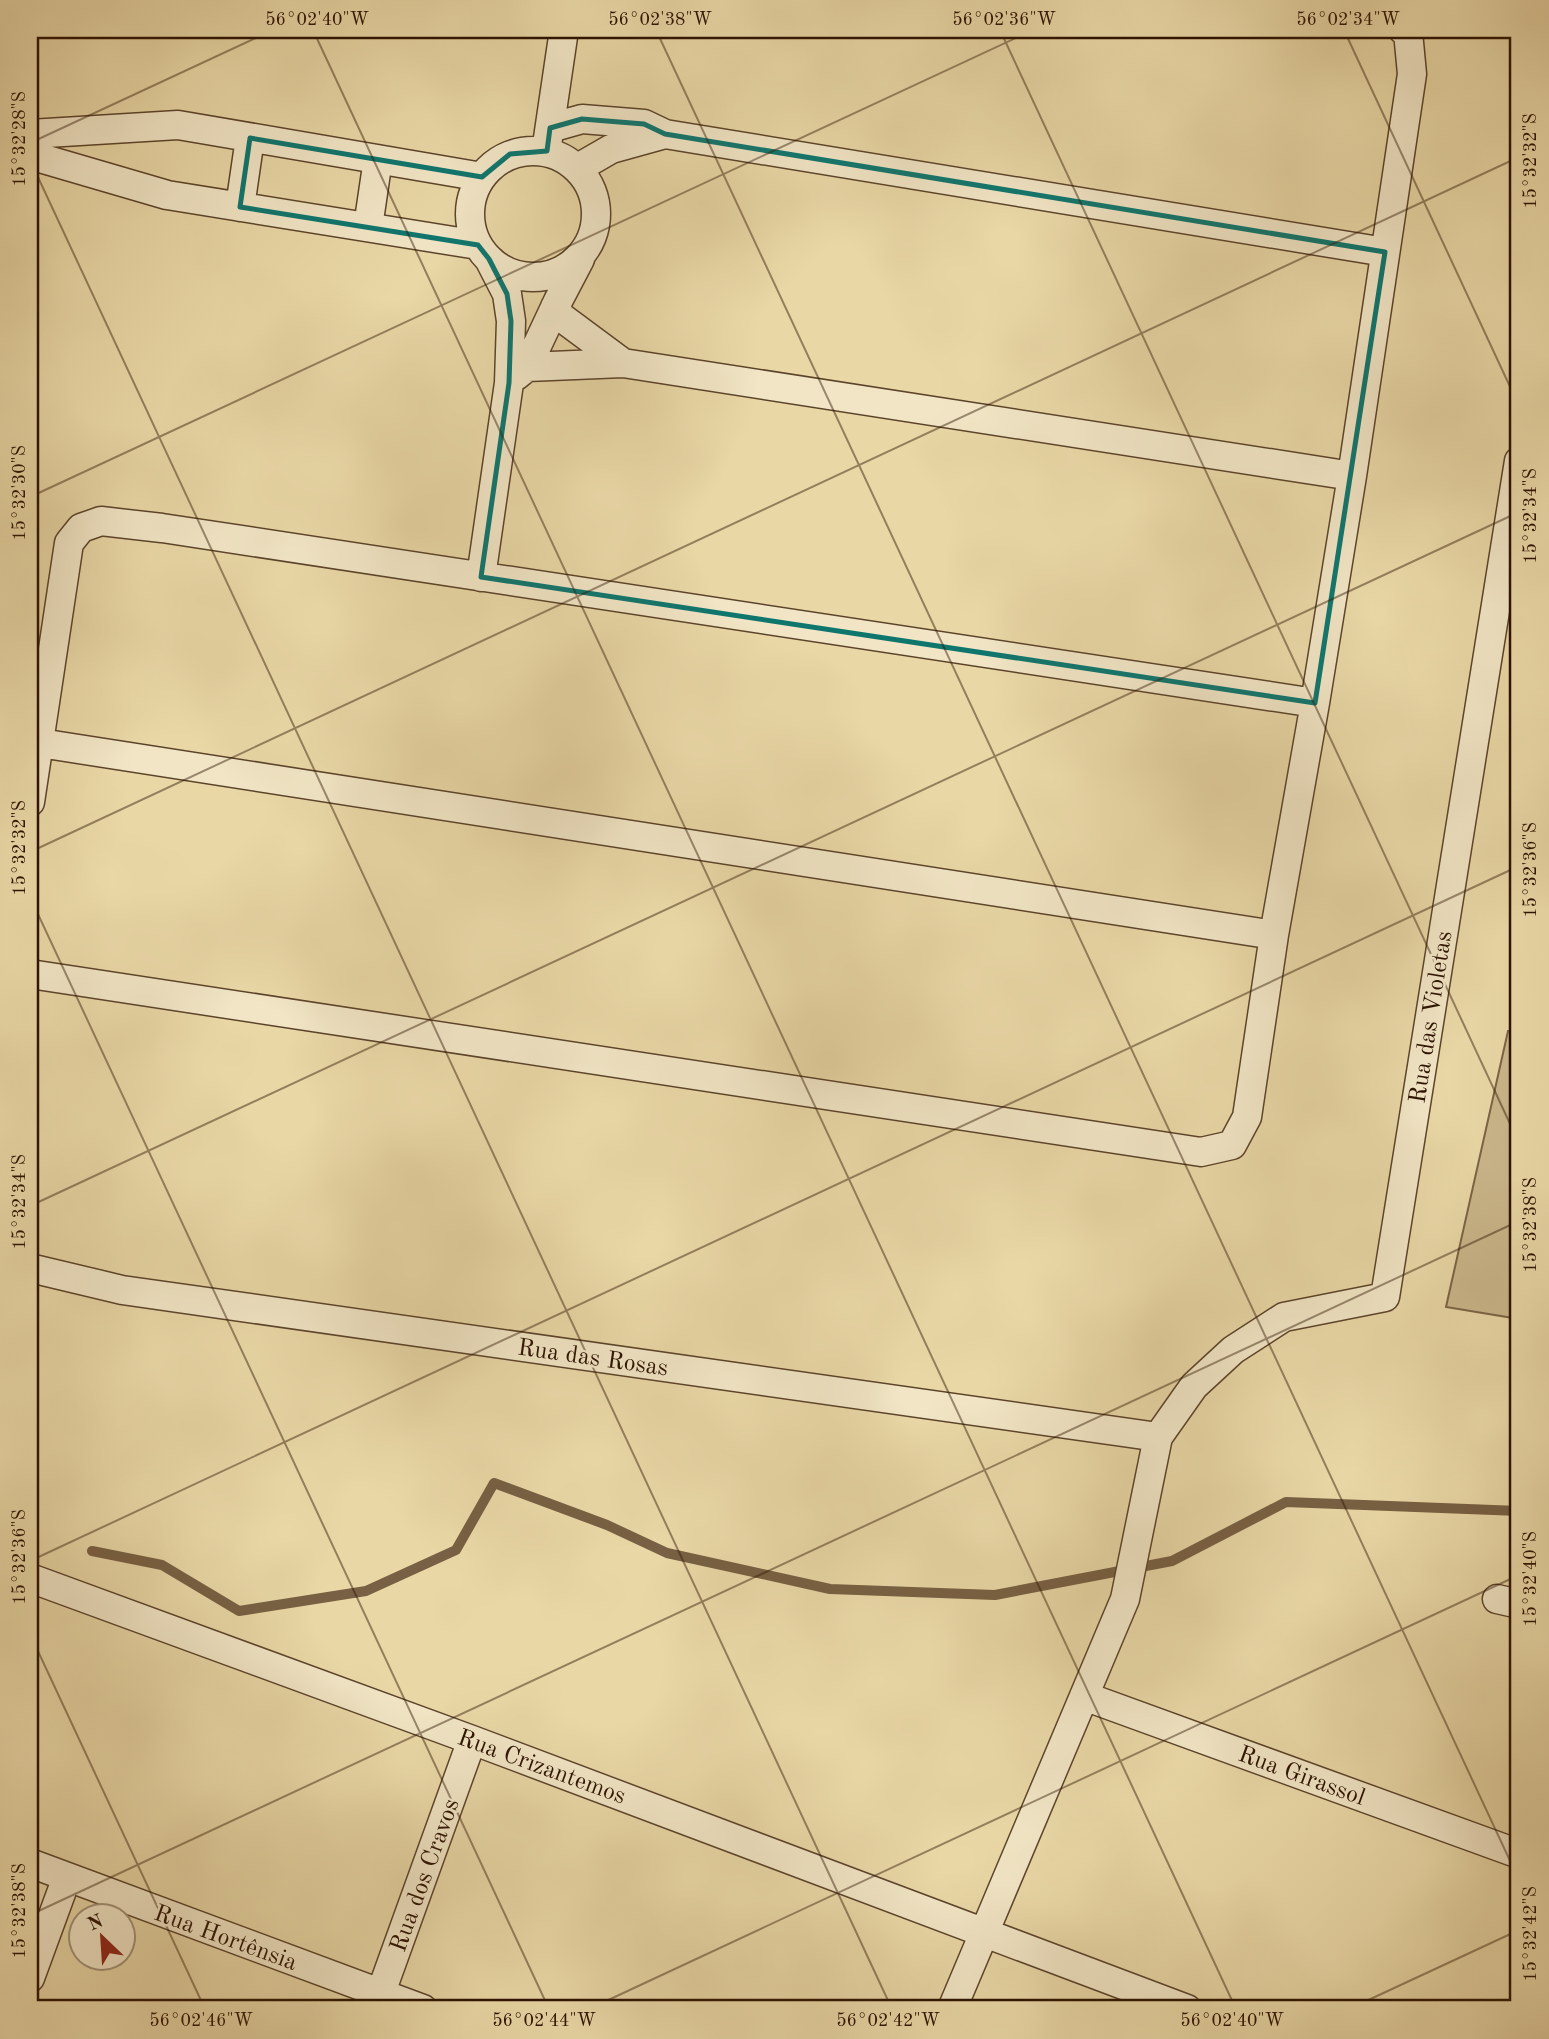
<svg xmlns="http://www.w3.org/2000/svg" width="1549" height="2039" font-family="'Old Standard TT',serif">
	<rect width="100%" height="100%" fill="#e9d7a6"/>
	<filter id="stains"><feTurbulence type="fractalNoise" baseFrequency=".00286" numOctaves="4"/><feColorMatrix values="0 0 0 0 .2 0 0 0 0 .09 0 0 0 0 .02 0 0 0 .5 -.17"/></filter>
	<radialGradient id="worn" r=".72"><stop offset=".6" stop-color="#630" stop-opacity="0"/><stop offset="1" stop-color="#630" stop-opacity=".3"/></radialGradient>
	<!-- green -->
	<path fill="#c9b68a" stroke="#7b6446" stroke-width="2" d="M1508 1031 1519 1032V1319L1446 1307Z"/>
	<g fill="none" stroke-linecap="round" stroke-linejoin="round">
		<!-- stream -->
		<path stroke="#776043" stroke-width="10" d="M92 1551 162 1565 239 1611 366 1591 456 1550 494 1483 607 1525 667 1553 830 1589 995 1595 1172 1561 1286 1502 1519 1511"/>
		<defs>
			<path id="minor" d="M550 128 582 119 644 124 665 134 1385 252
				M30 134 178 125 482 177
				M547 145 564 30
				M470 214a63 63 0 1 1 126 0a63 63 0 1 1-126 0Z
				M30 155 167 195 478 245
				M578 168 611 149 665 134
				M240 207 250 138
				M368 227 378 159
				M555 307 561 317 623 363
				M527 367 623 363 1352 476
				M516 376 527 367 558 301 580 259
				M481 577 509 383 511 321 507 294 489 259
				M40 743 1274 935
				M30 802 69 543 81 528 101 521 162 528 1315 703
				M30 974 1201 1152 1232 1145 1247 1117 1274 935 1315 703 1352 476 1412 74 1408 32 1403 30
				M30 1268 122 1290 1158 1437
				M30 1578 472 1740 1187 2009
				M1497 1599 1519 1604
				M1084 1696 1519 1854
				M30 1863 423 2009
				M30 1978 67 1877
				M375 2009 472 1740
				M952 2009 1125 1599 1158 1437 1194 1386 1233 1350 1284 1317 1385 1297 1519 461"/>
		</defs>
		<!-- minor casing -->
		<use href="#minor" stroke="#5c442b" stroke-width="31"/>
		<!-- minor -->
		<use href="#minor" stroke="#f1e5c5" stroke-width="28"/>
	</g>
	<!-- marked area -->
	<path fill="none" stroke="#0f766e" stroke-width="5" stroke-linejoin="round" d="M582 119 644 124 665 134 1385 252 1315 703 481 577 509 383 511 321 507 294 489 259 478 245 240 207 250 138 482 177 510 154 547 151 550 128Z"/>
	<!-- ticks -->
	<path fill="none" stroke="#2d1302" stroke-width="2" stroke-opacity="0.45" d="M313 30 1236 2009M656 30 1519 1880M1000 30 1519 1143M1344 30 1519 406M30 143 273 30M30 160 892 2009M30 497 1033 30M30 852 1519 157M30 897 549 2009M30 1206 1519 512M30 1561 1519 866M30 1634 205 2009M30 1915 1519 1221M589 2009 1519 1575M1349 2009 1519 1930"/>
	<g text-anchor="middle" stroke-width="5" stroke-linejoin="round" paint-order="stroke">
		<!-- street labels -->
		<g font-size="24" fill="#2d1302" stroke="#f1e5c5">
			<text transform="translate(1430 1017) rotate(-81)" y="8">Rua das Violetas</text>
			<text transform="translate(593 1357) rotate(8)" y="8">Rua das Rosas</text>
			<text transform="translate(542 1766) rotate(20)" y="8">Rua Crizantemos</text>
			<text transform="translate(1302 1775) rotate(20)" y="8">Rua Girassol</text>
			<text transform="translate(424 1875) rotate(-70)" y="8">Rua dos Cravos</text>
			<text transform="translate(226 1937) rotate(20)" y="8">Rua Hortênsia</text>
		</g>
	</g>
	<!-- margin -->
	<rect width="1549" height="2039" fill="none" stroke="#e9d7a6" stroke-width="77"/>
	<!-- north arrow -->
	<g transform="translate(102 1937) rotate(335)"><circle r="33" fill="#f1e5c5" stroke="#a39177" stroke-width="2"/>
	<path d="M0-5L12 26L0 18L-12 26Z" fill="#8f2418"/>
	<text y="-10" font-size="19" font-weight="bold" text-anchor="middle" fill="#2d1302">N</text>
	</g>
	<rect x="38" y="38" width="1472" height="1962" fill="none" stroke="#2d1302" stroke-width="2.5"/>
	<g font-size="18" text-anchor="middle" fill="#2d1302">
		<text x="317" y="25">56°02'40"W</text>
		<text x="660" y="25">56°02'38"W</text>
		<text x="1004" y="25">56°02'36"W</text>
		<text x="1348" y="25">56°02'34"W</text>
		<text transform="translate(19 139) rotate(-90)" y="6">15°32'28"S</text>
		<text transform="translate(1530 161) rotate(-90)" y="6">15°32'32"S</text>
		<text transform="translate(19 493) rotate(-90)" y="6">15°32'30"S</text>
		<text transform="translate(1530 516) rotate(-90)" y="6">15°32'34"S</text>
		<text transform="translate(19 848) rotate(-90)" y="6">15°32'32"S</text>
		<text transform="translate(1530 870) rotate(-90)" y="6">15°32'36"S</text>
		<text transform="translate(19 1202) rotate(-90)" y="6">15°32'34"S</text>
		<text transform="translate(1530 1225) rotate(-90)" y="6">15°32'38"S</text>
		<text transform="translate(19 1557) rotate(-90)" y="6">15°32'36"S</text>
		<text transform="translate(1530 1579) rotate(-90)" y="6">15°32'40"S</text>
		<text transform="translate(19 1911) rotate(-90)" y="6">15°32'38"S</text>
		<text transform="translate(1530 1934) rotate(-90)" y="6">15°32'42"S</text>
		<text x="201" y="2026">56°02'46"W</text>
		<text x="544" y="2026">56°02'44"W</text>
		<text x="888" y="2026">56°02'42"W</text>
		<text x="1232" y="2026">56°02'40"W</text>
	</g>
	<rect width="100%" height="100%" filter="url(#stains)"/>
	<rect width="100%" height="100%" fill="url(#worn)"/>
</svg>
